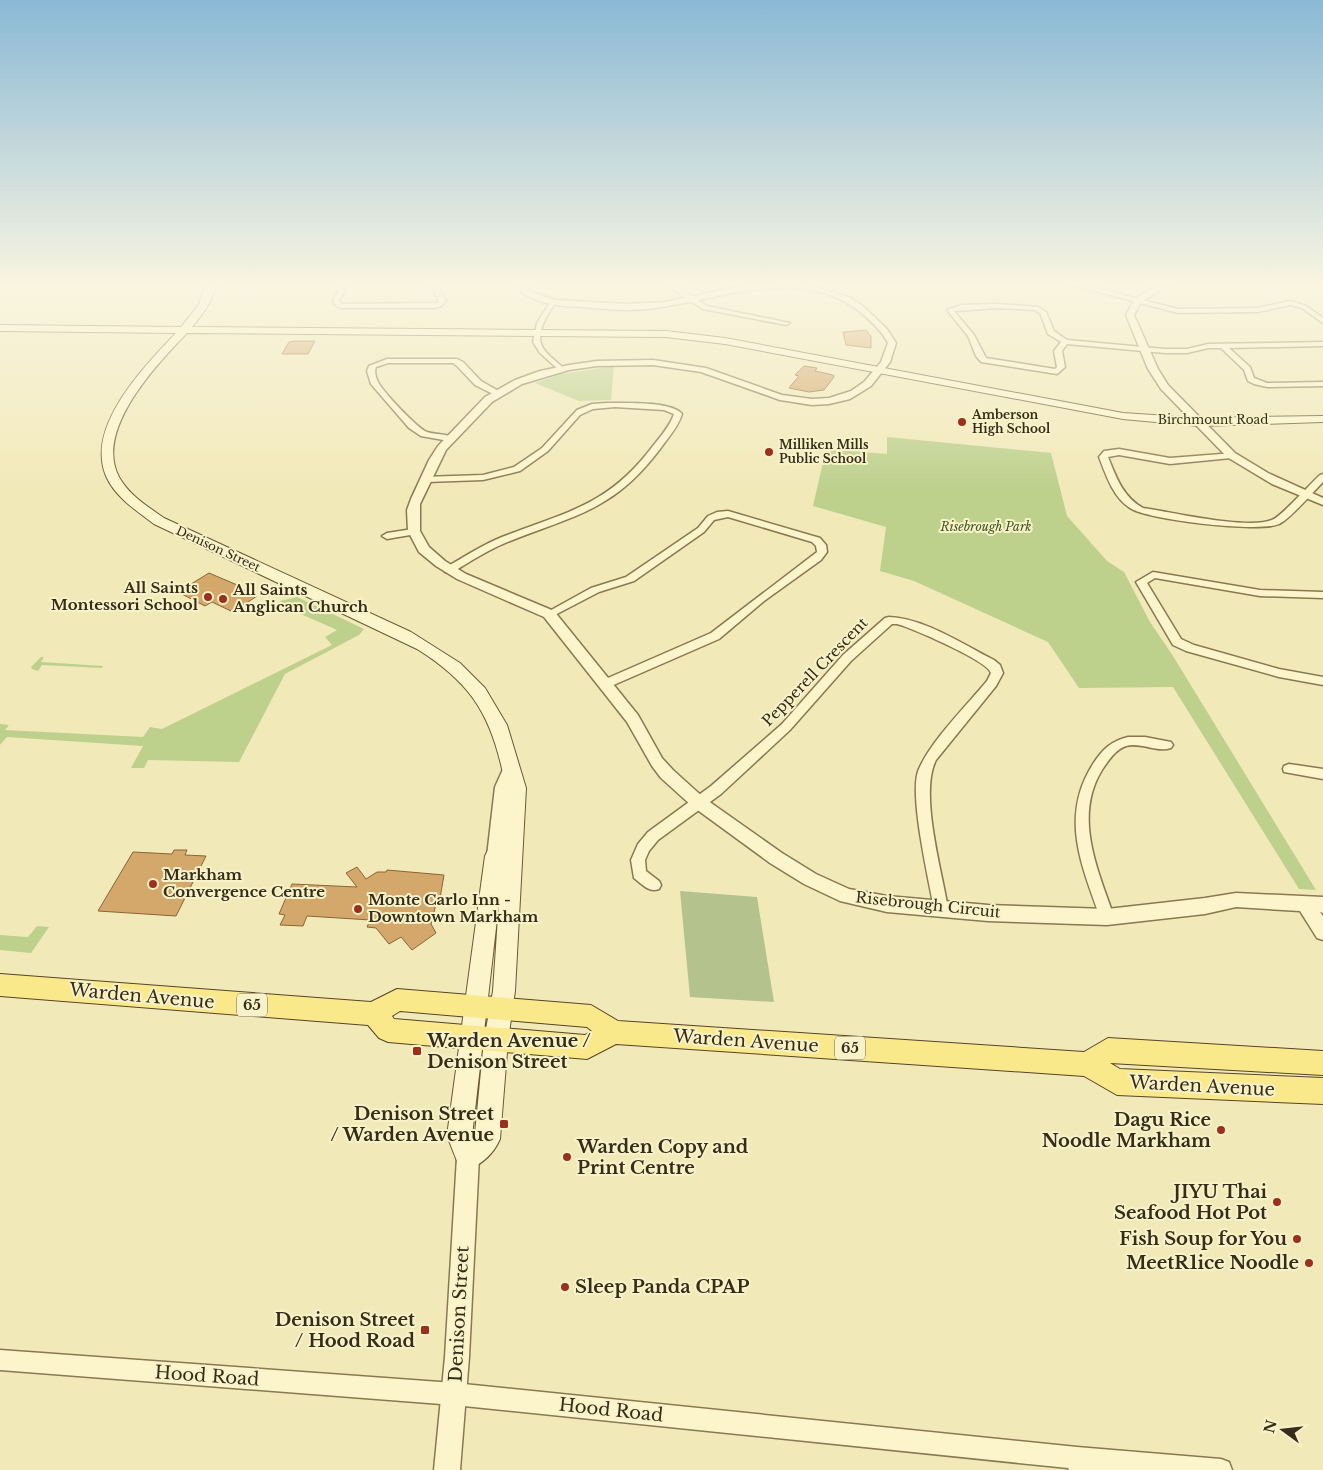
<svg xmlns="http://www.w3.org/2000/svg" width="1323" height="1470" font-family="'Libre Baskerville',serif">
	<rect width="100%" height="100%" fill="#f2e9b9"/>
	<!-- green -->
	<path fill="#bdd08c" d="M614 366 611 400 579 401 535 383 561 374Z
		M887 437 1051 453 1067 516 1107 561 1124 572 1150 622 1173 656 1316 890 1299 889 1173 687 1079 688 1048 642 914 581 880 571 886 527 813 506 826 449 887 454Z
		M297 597 364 629 359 635 285 674 239 762 148 760 144 768H131L143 746 7 737 0 745V724L9 725 5 730 143 737 150 727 162 729 332 645 325 637 337 630 294 611 289 614 278 612 286 605 280 601Z
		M41 657H44L41 662 103 666 102 668 42 665 38 671 32 669 31 667Z
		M37 926 49 927 31 953 0 950V935L28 937Z"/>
	<!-- cemetery -->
	<path fill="#b4c38d" d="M680 891 757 897 774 1002 690 997Z"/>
	<!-- building -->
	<path fill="#d4a76b" stroke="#8a6536" d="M866 330 871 336V348L846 345 843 332Z
		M295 341H315L308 354H282L289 342Z
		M804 366 817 368 815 371 833 375 834 377 824 390 809 392 789 388 799 376 795 375Z
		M209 573 242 587 240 588 257 596 233 612 212 602 205 606 178 592Z
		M174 850H187L185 855 206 856 176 916 98 911 133 852 172 854Z
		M357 867 366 879 377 872H386L387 870 444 875 439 904H436L431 924 436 933 412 950 401 937 389 944 376 928 367 927 370 920 307 916 303 926 280 925 285 915 279 914 292 884 357 887 346 873Z"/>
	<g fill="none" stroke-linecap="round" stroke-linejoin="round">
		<defs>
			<path id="minor" d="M341 285H347L339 301 342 304 437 303 439 301 431 285H437L446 301 441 306 434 308H341L335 305 333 301Z
				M666 285H674L707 306 790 323 786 325 703 309Z
				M1072 285H1084L1178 309 1257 308 1291 301 1306 306 1323 318V323L1302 308 1291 305 1257 312 1178 313Z
				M551 301 556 302C549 312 535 332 542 346 546 355 557 361 564 369L560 371 540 353 533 342 537 323Z
				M999 304 1038 307 1046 312 1054 331 1067 340 1165 349H1187L1208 344 1323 342V346L1229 348 1250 367 1254 378 1267 383 1323 382V386L1267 387 1254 384 1248 381 1244 370 1221 348H1208L1187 353H1165L1067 344 1062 351 1065 367 1057 374 981 362 976 356 968 336 947 310 962 305ZM999 308 1034 310 1040 313 1048 334 1061 342 1054 351 1057 367 1055 369 986 358 974 335 954 311Z
				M387 359H457L463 362 481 381 502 393 495 395 475 385 457 366 453 363H388L376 367C374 372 376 378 378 382 383 392 418 429 427 432 436 435 446 433 453 438L449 441 421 436 409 428 371 384 367 371 369 366Z
				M607 403C625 403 672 401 682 414 678 427 668 438 660 449 614 510 576 515 510 541 489 549 471 561 453 572H445L444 570 445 568C464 557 482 545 502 537 568 511 608 506 653 446 661 436 670 426 674 414L664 410 615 407 593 409 580 415 548 451 520 471 483 480 426 482 421 479 423 477 483 475 514 467 542 448 577 410 592 404Z
				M1119 449 1170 458 1234 453 1235 455 1231 458 1170 464 1119 455 1108 457C1116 477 1123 497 1143 508 1172 512 1247 530 1272 520 1282 516 1310 484 1320 475L1323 474V482C1314 491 1289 520 1279 524 1260 533 1147 520 1130 508 1113 497 1106 475 1099 457L1104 451Z
				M728 511 820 538 826 545 827 552 821 560 764 601 719 639 609 687H601L599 684 601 681 711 633 817 552 816 546 812 542 728 517 714 520 704 532 634 581 599 592 553 616H545L544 614 591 588 626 577 698 528 708 516 717 512Z
				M413 529 418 532 416 534 387 539 382 536 387 533Z
				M1153 572 1260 590 1323 592V598L1260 596 1155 578 1147 583 1181 639 1194 645 1279 669 1323 677V685L1279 677 1186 651 1173 645 1136 582Z
				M889 617C924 618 964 645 994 660L1000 665 1003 673 996 686 936 760C919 793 942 871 948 909L946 913 941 915 936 913 934 909C929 880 908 792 919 769 931 741 967 705 987 681L991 673C988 661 912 628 897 624H892L851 661 790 730 721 794 658 840 649 851 645 860 646 871 659 881 661 885 659 889C649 893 642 884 634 878L631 860 638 844 648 832 711 786 782 724 843 655 885 618Z
				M1128 737H1145L1171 742 1173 745 1171 748C1157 753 1141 742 1126 746 1115 750 1108 761 1102 770 1073 817 1098 870 1114 917L1112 922 1107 923 1102 922 1100 917C1081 864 1060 816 1093 764 1102 750 1111 741 1128 737Z
				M1289 764 1323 769V779L1284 772 1283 769 1284 766Z
				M0 1350 454 1383 1077 1447 1221 1459 1229 1462 1232 1470H1069L1068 1468 454 1405 0 1370Z"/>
			<path id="tertiary" d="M513 285H522L534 293 556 300 626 304 664 302 746 285 812 286 849 297 863 306 887 329 896 343 890 362 871 386 850 399 829 404 812 405 780 400 701 372 653 365 597 366 569 370 522 384 492 402 446 450 420 504V531L429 547 445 561 466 574 554 611 638 715 662 758 673 770 704 798 782 853 816 874 849 889 887 896 988 905 1107 909 1205 898 1236 893 1323 897V913L1320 912 1323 916V940L1317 938 1300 911 1236 907 1205 914 1107 925 988 921 887 912 840 901 804 884 770 863 692 806 661 778 652 766 627 722 544 617 457 579 436 566 419 552 408 531 407 510 411 499 429 460 438 446 485 397 515 380 540 371 569 365 597 361 653 360 706 368 782 395 812 399 829 398 851 391 864 382 881 362 888 343C883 333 874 324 866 317 806 262 724 299 655 308 631 312 604 309 580 307 556 306 530 303 513 285Z
				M1158 285H1169L1141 302 1134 315 1158 369 1168 385 1235 453 1268 473 1323 498V505L1272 484 1227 457 1161 389 1148 369 1126 315 1135 299Z
				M510 765 516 767 518 771 511 787 503 856 501 861 495 863 489 861 487 856 495 787 504 767Z
				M468 1146 476 1149 479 1157 469 1357 460 1470H434L445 1357 457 1157 460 1149Z"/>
			<path id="secondary" d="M206 285H216C212 302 203 314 192 327L666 331 725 338 1123 413 1199 418 1323 416V422L1199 426 1123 419 725 344 666 337 187 333C157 364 94 430 119 477 129 495 147 506 164 518L411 632 460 663 485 688 507 725 526 788 515 991 508 1040 500 1139C494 1153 482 1164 468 1170L459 1166 447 1136 485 856 488 850 495 848 503 852C504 836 510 802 508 788 507 782 504 775 502 769 489 711 468 681 417 649L154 524C137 511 115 497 106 476 85 426 145 366 176 333L0 331V325L181 327 198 306ZM499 902 493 991 484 1040 475 1133 472 1136Z"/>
			<path id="primary" d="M0 974 371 1002 397 989 591 1005 618 1021 1084 1052 1108 1038 1323 1051V1075L1110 1063 1120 1069 1323 1078V1104L1117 1095 1084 1076 616 1044 587 1059 388 1042 379 1038 368 1025 0 996ZM400 1011 587 1027 592 1031 585 1035 394 1019 392 1016Z"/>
		</defs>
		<!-- minor casing -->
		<use href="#minor" stroke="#897852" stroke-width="3"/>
		<!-- tertiary casing -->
		<use href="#tertiary" stroke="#897852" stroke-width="3"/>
		<!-- secondary casing -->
		<use href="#secondary" stroke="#6a5836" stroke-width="2"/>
		<!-- primary casing -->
		<use href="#primary" stroke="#564428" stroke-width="2"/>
		<!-- minor -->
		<use href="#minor" fill="#fcf5cc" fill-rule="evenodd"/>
		<!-- tertiary -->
		<use href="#tertiary" fill="#fcf5cc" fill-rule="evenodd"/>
		<!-- secondary -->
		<use href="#secondary" fill="#fcf5cc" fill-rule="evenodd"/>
		<!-- primary -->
		<use href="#primary" fill="#fae98b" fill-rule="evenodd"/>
	</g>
	<!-- sky -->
	<linearGradient id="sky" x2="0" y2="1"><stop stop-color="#8ab9d6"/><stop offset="0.58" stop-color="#f9f5e0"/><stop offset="1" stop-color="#f9f5e0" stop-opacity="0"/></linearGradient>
	<rect width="1323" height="491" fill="url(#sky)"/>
	<!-- markers -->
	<g fill="#9d301d" stroke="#f8f2c9" stroke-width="2">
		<circle cx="962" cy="422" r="5"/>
		<circle cx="769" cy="452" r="5"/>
		<circle cx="208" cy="597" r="5"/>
		<circle cx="223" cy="599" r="5"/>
		<circle cx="153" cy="884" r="5"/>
		<circle cx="358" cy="909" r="5"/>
		<rect x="412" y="1046" width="10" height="10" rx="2.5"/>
		<rect x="499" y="1119" width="10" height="10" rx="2.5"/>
		<circle cx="1221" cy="1130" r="5"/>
		<circle cx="567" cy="1157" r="5"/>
		<circle cx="1277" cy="1202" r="5"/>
		<circle cx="1297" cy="1239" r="5"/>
		<circle cx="1309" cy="1263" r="5"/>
		<circle cx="565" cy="1287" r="5"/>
		<rect x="420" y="1325" width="10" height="10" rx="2.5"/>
	</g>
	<g text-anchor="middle" stroke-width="4" stroke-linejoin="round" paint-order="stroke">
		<!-- far-poi labels -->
		<g font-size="12" font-weight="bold" fill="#362c19" stroke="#f8f2c9" text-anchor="start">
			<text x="972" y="419">Amberson<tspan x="972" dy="14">High School</tspan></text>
			<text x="779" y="449">Milliken Mills<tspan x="779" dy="14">Public School</tspan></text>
		</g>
		<!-- far-street labels -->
		<g font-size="12" fill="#362c19" stroke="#f8f2c9">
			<text x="1213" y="424">Birchmount Road</text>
			<text transform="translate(218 549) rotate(25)" y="4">Denison Street</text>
		</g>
		<!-- far-park labels -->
		<g font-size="12" font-style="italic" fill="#3e551e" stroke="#f8f2c9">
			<text x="986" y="531">Risebrough Park</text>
		</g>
		<!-- shield labels -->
		<g fill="#f8f2c9" stroke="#70674e" stroke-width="1">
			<rect x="237" y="993.5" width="30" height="23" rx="4"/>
			<rect x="835" y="1036.5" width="30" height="23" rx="4"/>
		</g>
		<g font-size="14" font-weight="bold" fill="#362c19">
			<text x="252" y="1010">65</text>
			<text x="850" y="1053">65</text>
		</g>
		<!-- poi labels -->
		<g font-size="15" font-weight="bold" fill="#362c19" stroke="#f8f2c9" text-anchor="start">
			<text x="198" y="593" text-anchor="end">All Saints<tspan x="198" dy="17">Montessori School</tspan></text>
			<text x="233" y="595">All Saints<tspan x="233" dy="17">Anglican Church</tspan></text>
			<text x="163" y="880">Markham<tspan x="163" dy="17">Convergence Centre</tspan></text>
			<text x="368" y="905">Monte Carlo Inn -<tspan x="368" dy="17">Downtown Markham</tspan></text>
		</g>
		<!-- street labels -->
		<g font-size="15" fill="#362c19" stroke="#f8f2c9">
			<text transform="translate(815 672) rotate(-46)" y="5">Pepperell Crescent</text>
			<text transform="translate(928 905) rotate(6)" y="5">Risebrough Circuit</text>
		</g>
		<!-- near-street labels -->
		<g font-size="18" fill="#362c19" stroke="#f8f2c9">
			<text transform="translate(142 996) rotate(5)" y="6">Warden Avenue</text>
			<text transform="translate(746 1041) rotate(4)" y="6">Warden Avenue</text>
			<text transform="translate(1202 1086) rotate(3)" y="6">Warden Avenue</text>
			<text transform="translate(459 1314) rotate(-87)" y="6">Denison Street</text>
			<text transform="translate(207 1376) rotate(4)" y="6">Hood Road</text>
			<text transform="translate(611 1410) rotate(6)" y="6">Hood Road</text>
		</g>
		<!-- near-poi labels -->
		<g font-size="18" font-weight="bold" fill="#362c19" stroke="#f8f2c9" text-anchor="end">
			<text x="427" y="1047" text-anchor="start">Warden Avenue /<tspan x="427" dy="21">Denison Street</tspan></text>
			<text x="494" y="1120">Denison Street<tspan x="494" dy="21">/ Warden Avenue</tspan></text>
			<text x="1211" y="1126">Dagu Rice<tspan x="1211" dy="21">Noodle Markham</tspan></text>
			<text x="577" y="1153" text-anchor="start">Warden Copy and<tspan x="577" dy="21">Print Centre</tspan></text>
			<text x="1267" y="1198">JIYU Thai<tspan x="1267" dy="21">Seafood Hot Pot</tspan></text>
			<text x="1287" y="1245">Fish Soup for You</text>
			<text x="1299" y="1269">MeetR1ice Noodle</text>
			<text x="575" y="1293" text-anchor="start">Sleep Panda CPAP</text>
			<text x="415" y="1326">Denison Street<tspan x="415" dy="21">/ Hood Road</tspan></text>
		</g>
	</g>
	<!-- north arrow -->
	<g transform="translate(1283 1430) rotate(285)" stroke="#f8f2c9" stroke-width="4" paint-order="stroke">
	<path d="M0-4L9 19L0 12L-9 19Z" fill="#362c19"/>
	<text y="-8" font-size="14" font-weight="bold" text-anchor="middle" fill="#362c19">N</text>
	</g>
</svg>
